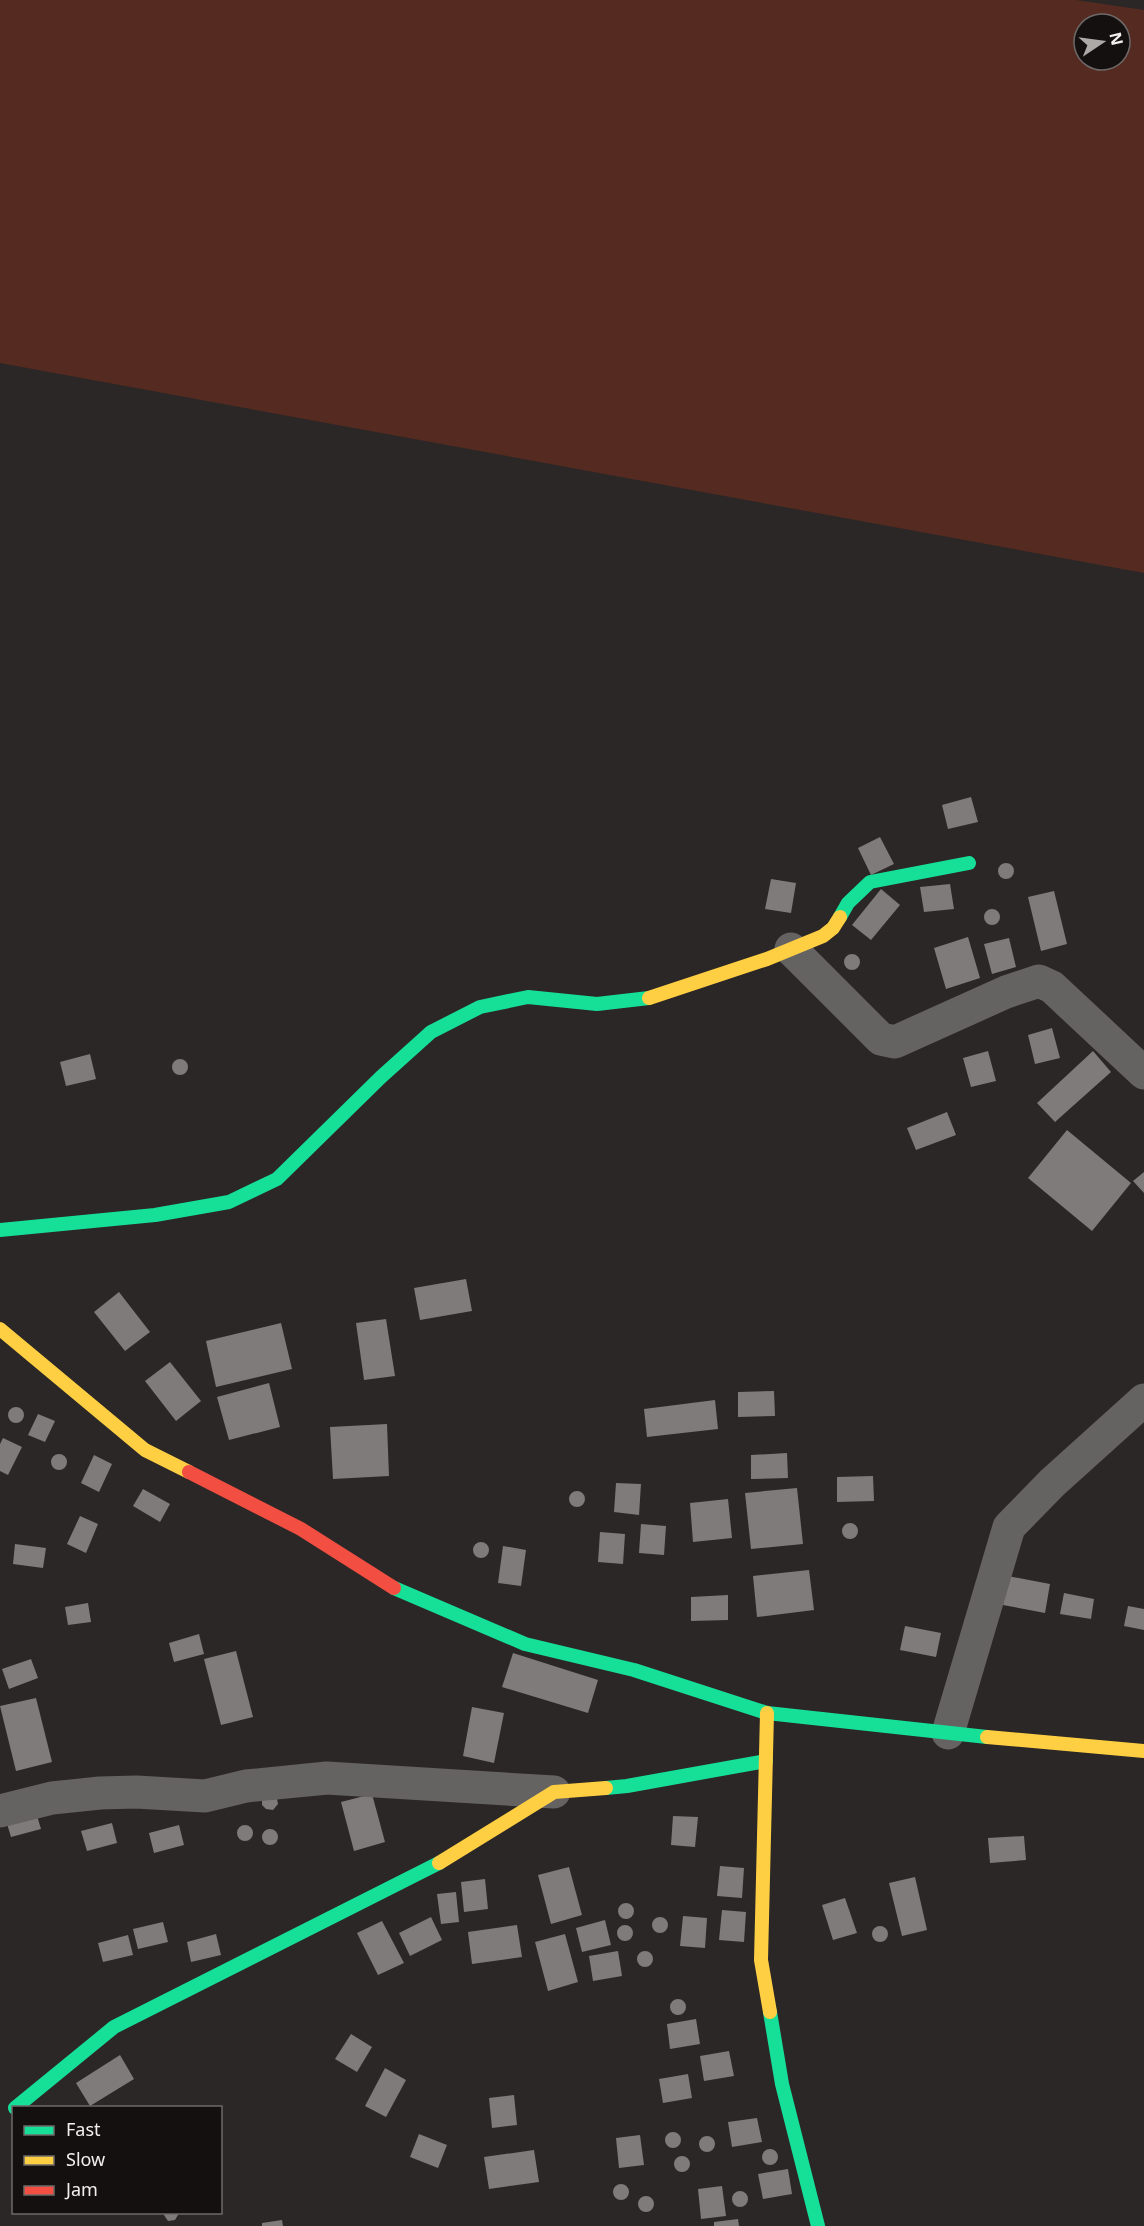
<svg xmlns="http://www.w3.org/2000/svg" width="1144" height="2226" font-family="'Noto Sans',sans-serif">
	<rect width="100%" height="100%" fill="#2b2726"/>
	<!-- green -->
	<path fill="#552b21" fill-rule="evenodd" d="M0 0H1076L1144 10V573L0 363ZM1084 24H1120V60H1084Z"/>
	<!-- building -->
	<path fill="#7f7b7b" d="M971 797 978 822 948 829 942 805Z
		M880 837 894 864 871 875 858 848Z
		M998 871a8 8 0 1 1 16 0a8 8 0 1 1-16 0Z
		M771 879 796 883 791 913 765 909Z
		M950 884 954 909 924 912 920 887Z
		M881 889 900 905 871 940 852 925Z
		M1054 891 1067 944 1041 951 1028 897Z
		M984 917a8 8 0 1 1 16 0a8 8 0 1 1-16 0Z
		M968 937 980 978 946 989 934 948Z
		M1009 938 1016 967 992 974 984 944Z
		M844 962a8 8 0 1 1 16 0a8 8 0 1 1-16 0Z
		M1052 1028 1060 1058 1035 1064 1028 1035Z
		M988 1051 996 1081 971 1087 963 1058Z
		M1093 1051 1111 1072 1055 1122 1037 1103Z
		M90 1054 96 1079 66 1086 60 1062Z
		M172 1067a8 8 0 1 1 16 0a8 8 0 1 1-16 0Z
		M947 1112 956 1135 916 1150 907 1128Z
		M1067 1130 1131 1183 1092 1231 1028 1178Z
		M1144 1172V1193L1133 1181Z
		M466 1279 472 1311 420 1320 414 1288Z
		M119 1292 150 1332 125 1351 94 1312Z
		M386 1319 395 1376 364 1380 356 1323Z
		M281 1323 292 1369 216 1387 206 1341Z
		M170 1362 201 1401 176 1421 145 1381Z
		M269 1383 280 1427 229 1440 217 1397Z
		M774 1391 775 1416 738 1417V1392Z
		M715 1400 718 1429 647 1437 644 1409Z
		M8 1415a8 8 0 1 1 16 0a8 8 0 1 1-16 0Z
		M38 1414 55 1421 45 1442 28 1435Z
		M387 1424 389 1476 333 1479 330 1427Z
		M3 1438 22 1447 8 1475 0 1471V1444Z
		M787 1453 788 1478 751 1479V1455Z
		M51 1462a8 8 0 1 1 16 0a8 8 0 1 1-16 0Z
		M94 1455 112 1464 99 1492 81 1483Z
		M873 1476 874 1501 837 1502V1477Z
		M616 1483 641 1484 639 1515 614 1512Z
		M797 1488 803 1544 751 1549 745 1493Z
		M143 1489 170 1504 160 1522 133 1506Z
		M569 1499a8 8 0 1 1 16 0a8 8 0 1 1-16 0Z
		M728 1499 732 1538 693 1542 690 1503Z
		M80 1516 98 1524 86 1553 67 1544Z
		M842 1531a8 8 0 1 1 16 0a8 8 0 1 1-16 0Z
		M641 1524 666 1526 664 1555 639 1553Z
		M600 1532 625 1534 623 1564 598 1562Z
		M473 1550a8 8 0 1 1 16 0a8 8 0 1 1-16 0Z
		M15 1544 46 1548 43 1568 13 1564Z
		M503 1546 526 1550 521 1586 498 1583Z
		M809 1570 814 1610 757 1617 753 1576Z
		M1008 1576 1050 1584 1045 1613 1003 1605Z
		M1064 1593 1094 1599 1091 1619 1060 1614Z
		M728 1595V1620L691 1621V1597Z
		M88 1603 91 1622 68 1625 65 1607Z
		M1128 1606 1144 1609V1630L1124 1626Z
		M905 1626 941 1633 936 1657 900 1650Z
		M199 1634 204 1654 174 1662 169 1643Z
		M236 1651 253 1717 221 1725 204 1659Z
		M513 1653 598 1680 588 1713 502 1687Z
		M31 1659 38 1678 9 1689 2 1669Z
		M36 1698 52 1762 16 1771 0 1706Z
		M472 1707 504 1713 494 1763 463 1756Z
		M372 1794 385 1842 354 1851 341 1802Z
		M277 1799 278 1804 273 1810 266 1809 262 1805V1800Z
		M35 1809 41 1829 11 1837 5 1817Z
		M673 1816 698 1817 695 1847 671 1845Z
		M112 1823 117 1843 87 1851 81 1831Z
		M179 1825 184 1845 154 1853 149 1833Z
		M237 1833a8 8 0 1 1 16 0a8 8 0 1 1-16 0Z
		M262 1837a8 8 0 1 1 16 0a8 8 0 1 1-16 0Z
		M1024 1836 1026 1860 990 1863 988 1838Z
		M720 1866 744 1868 742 1898 717 1896Z
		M569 1867 582 1915 551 1924 538 1875Z
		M915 1877 927 1930 902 1936 889 1883Z
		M485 1879 488 1909 464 1912 461 1882Z
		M456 1892 459 1922 441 1924 437 1894Z
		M845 1898 857 1933 833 1940 822 1905Z
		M618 1911a8 8 0 1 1 16 0a8 8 0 1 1-16 0Z
		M722 1910 746 1912 744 1942 719 1940Z
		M683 1916 707 1918 705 1948 680 1946Z
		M431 1917 442 1940 410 1956 399 1933Z
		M652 1925a8 8 0 1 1 16 0a8 8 0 1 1-16 0Z
		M605 1920 611 1945 582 1952 576 1928Z
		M382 1921 404 1963 378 1975 357 1933Z
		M163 1922 168 1942 138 1949 133 1929Z
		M517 1925 522 1957 472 1964 468 1932Z
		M617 1933a8 8 0 1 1 16 0a8 8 0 1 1-16 0Z
		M872 1934a8 8 0 1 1 16 0a8 8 0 1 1-16 0Z
		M216 1934 221 1955 191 1962 187 1942Z
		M565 1934 578 1982 548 1991 535 1942Z
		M128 1935 133 1955 103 1962 98 1943Z
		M618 1951 622 1976 593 1981 589 1956Z
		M637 1959a8 8 0 1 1 16 0a8 8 0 1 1-16 0Z
		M670 2007a8 8 0 1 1 16 0a8 8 0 1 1-16 0Z
		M696 2019 700 2044 670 2049 667 2024Z
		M351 2034 372 2047 357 2072 335 2059Z
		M729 2051 734 2076 704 2081 700 2056Z
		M120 2055 134 2079 90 2106 76 2083Z
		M385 2068 406 2080 386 2117 365 2106Z
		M688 2074 692 2098 663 2103 659 2079Z
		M514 2095 517 2125 492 2128 489 2098Z
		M757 2118 762 2142 732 2147 728 2122Z
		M665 2140a8 8 0 1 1 16 0a8 8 0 1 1-16 0Z
		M419 2134 447 2145 438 2168 410 2157Z
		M640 2135 644 2165 619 2168 616 2138Z
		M699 2144a8 8 0 1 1 16 0a8 8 0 1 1-16 0Z
		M762 2157a8 8 0 1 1 16 0a8 8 0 1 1-16 0Z
		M534 2150 539 2182 489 2189 484 2157Z
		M674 2164a8 8 0 1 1 16 0a8 8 0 1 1-16 0Z
		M788 2169 792 2194 763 2199 758 2174Z
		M613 2192a8 8 0 1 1 16 0a8 8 0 1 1-16 0Z
		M722 2186 726 2216 701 2219 698 2189Z
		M732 2199a8 8 0 1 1 16 0a8 8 0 1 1-16 0Z
		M638 2204a8 8 0 1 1 16 0a8 8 0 1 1-16 0Z
		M162 2212H178V2215L175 2220 168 2221Z
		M738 2219 739 2226H714V2222Z
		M282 2220 283 2226H262V2223Z"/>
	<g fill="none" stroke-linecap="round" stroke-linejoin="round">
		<!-- street -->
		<path stroke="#656262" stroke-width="33" d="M791 949 881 1039 895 1042 1006 992 1039 981 1052 987 1144 1073
			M948 1733 1009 1527 1052 1483 1144 1400
			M0 1811 52 1798 100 1793 136 1792 205 1796 246 1786 327 1778 554 1792"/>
		<!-- fast -->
		<path stroke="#16e098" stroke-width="14" d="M840 917 848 903 870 882 969 863
			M0 1230 155 1215 229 1202 277 1179 381 1077 431 1032 480 1007 528 997 597 1004 649 998
			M394 1588 525 1644 634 1670 767 1713 987 1737
			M606 1788 627 1786 766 1761
			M770 2012 782 2084 818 2226
			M15 2108 114 2027 439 1863"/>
		<!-- slow -->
		<path stroke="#ffcf43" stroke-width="14" d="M649 998 767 959 823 936 833 928 840 917
			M0 1329 145 1450 189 1472
			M767 1713 761 1960 770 2012
			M987 1737 1144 1751
			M439 1863 554 1792 606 1788"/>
		<!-- jam -->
		<path stroke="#f24e42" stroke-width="14" d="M189 1472 301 1529 394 1588"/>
	</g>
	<!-- legend -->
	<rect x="12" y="2106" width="210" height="108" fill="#13100f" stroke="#6d6968" stroke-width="1.5"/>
	<rect x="24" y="2126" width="30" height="9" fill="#16e098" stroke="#6d6968" stroke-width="1.5"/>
	<text x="66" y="2136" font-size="18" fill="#f3efed">Fast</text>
	<rect x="24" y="2156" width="30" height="9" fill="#ffcf43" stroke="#6d6968" stroke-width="1.5"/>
	<text x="66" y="2166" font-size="18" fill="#f3efed">Slow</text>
	<rect x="24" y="2186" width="30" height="9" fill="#f24e42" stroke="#6d6968" stroke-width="1.5"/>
	<text x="66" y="2196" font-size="18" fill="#f3efed">Jam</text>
	<!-- north arrow -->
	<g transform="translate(1102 42) rotate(77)"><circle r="28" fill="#13100f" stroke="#6d6968" stroke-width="1.5"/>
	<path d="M0-4.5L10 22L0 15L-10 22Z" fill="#ada9a7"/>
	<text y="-9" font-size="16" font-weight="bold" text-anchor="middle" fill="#f3efed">N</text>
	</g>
</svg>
